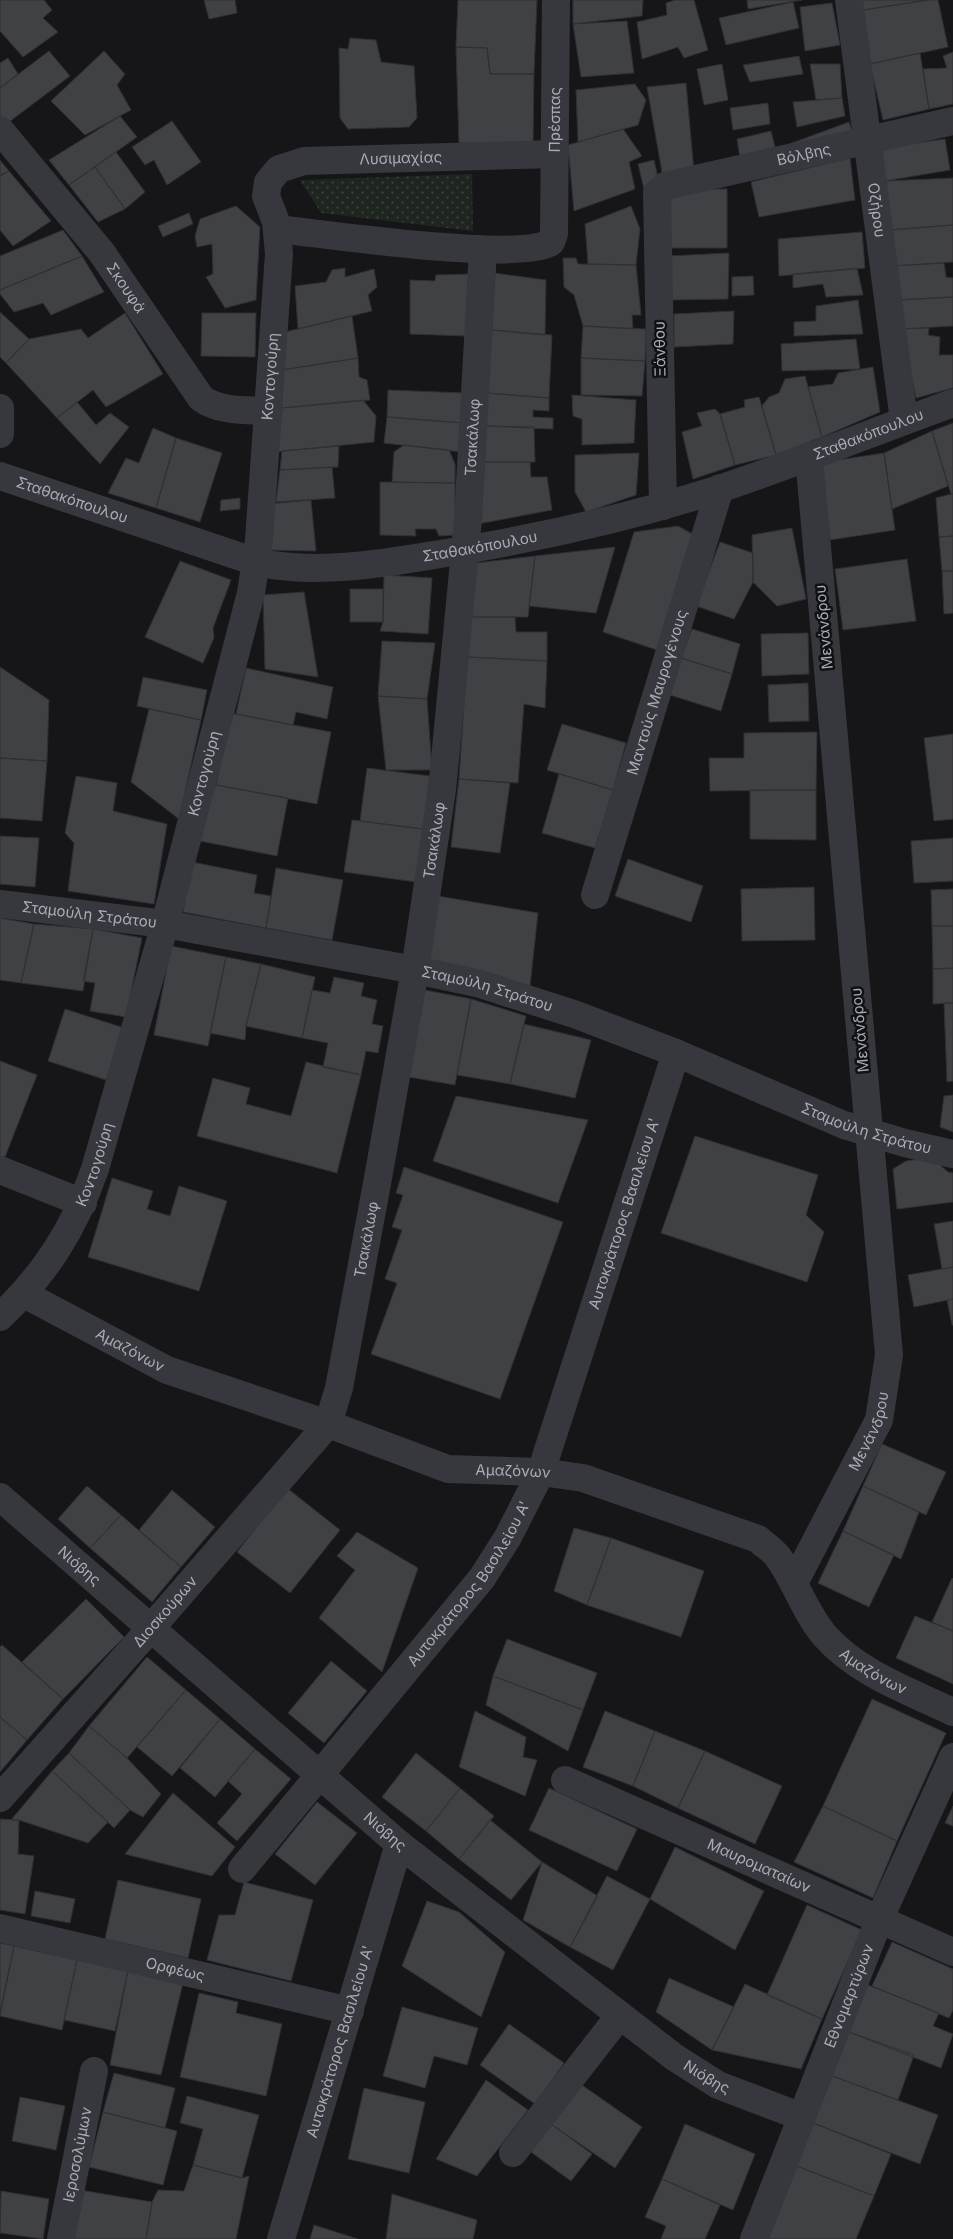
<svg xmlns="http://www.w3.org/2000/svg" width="953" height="2239" font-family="Inter,sans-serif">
	<defs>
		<pattern id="grass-dots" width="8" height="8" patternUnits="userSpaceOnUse" patternTransform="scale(1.25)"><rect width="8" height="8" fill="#1e261f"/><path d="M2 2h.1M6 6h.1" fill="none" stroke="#3c433d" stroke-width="1.8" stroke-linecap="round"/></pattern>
	</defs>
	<rect width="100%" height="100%" fill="#161618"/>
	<!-- grass -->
	<path fill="url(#grass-dots)" d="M472 174 473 231 321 213 300 180Z"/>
	<!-- building -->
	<path fill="#404145" stroke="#303034" d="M0 0H44L52 10 43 18 58 32 23 57 0 31Z
		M204 0H235L237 13 209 19Z
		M458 0H537L534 74H490L487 48 456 47Z
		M573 0H643L642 16 573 24Z
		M675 0H694L708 50 684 58 678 47 642 59 637 22 667 15 666 3Z
		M747 0H802L748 9Z
		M862 0H928L863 10Z
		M928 0H938L948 47 870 64 863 10Z
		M793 2 799 28 726 45 719 18Z
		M832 3 840 45 805 51 800 7Z
		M627 21 634 73 581 77 573 24Z
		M350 38 376 40 381 62 414 66 417 118 409 127 348 129 340 118 339 48 348 49Z
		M456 47 487 48 490 74H534L533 143H459Z
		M49 51 70 76 5 125 0 118V88Z
		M104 51 125 74 117 85 131 110 85 135 51 101Z
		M953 52V104L929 109 923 69 947 68 943 56Z
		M920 53 929 109 883 120 870 64Z
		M799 56 803 74 750 82 743 65Z
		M8 58 18 74 0 88V63Z
		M722 64 728 100 704 105 697 69Z
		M810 64H840L842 98 816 100Z
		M686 83 694 172 663 178 647 87Z
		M635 84 646 100 638 125 578 142 576 90Z
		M842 98 845 116 797 127 793 102Z
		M768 103 770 124 733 130 730 108Z
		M120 116 137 137 69 185 49 160Z
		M172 121 201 162 167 185 154 160 145 165 132 147Z
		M849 122 854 137 784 146Z
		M623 129 642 156 629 162 635 189 574 211 568 145Z
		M771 131 775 147 740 158 737 139Z
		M945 139 950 170 885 181 880 148Z
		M116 152 145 192 125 209 95 167Z
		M850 158 855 200 759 217 751 182Z
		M0 160 9 171 0 175Z
		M654 160 659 182 644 189 638 164Z
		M95 167 125 209 98 222 69 185Z
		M9 171 51 221 13 246 0 230V176Z
		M953 178V225L889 230 885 181Z
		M667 189H727V248H669Z
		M236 206 260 227 256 300 225 308 206 277 213 274 212 244 197 247 195 236 200 219Z
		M631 206 640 229 636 265 588 264 585 224Z
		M189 213 193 224 163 237 158 226Z
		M953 225V262L893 266 889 230Z
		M63 230 82 256 0 290V256Z
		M862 232 865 268 779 276 778 239Z
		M729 253 728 299 670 300 669 256Z
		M82 256 104 292 51 315 43 303 14 312 0 294V290Z
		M563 258H576L578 264 636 265 641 315H632L633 329 583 326 574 295 564 287Z
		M944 263 946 277 953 278V297L898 300 893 266Z
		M345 268V277L374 269 377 287 368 295 372 311 298 329 295 286 326 282 332 270Z
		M857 268 863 295 826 297 823 284 793 288V274Z
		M494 273 546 280 545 335 491 330Z
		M471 274 466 336 410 334V280L435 281 436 275Z
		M753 276 754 295 732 296V277Z
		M953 297V326L901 329 898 300Z
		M858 300 863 334 794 336V322L816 321V306Z
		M734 311 733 344 674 347V314Z
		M0 312 29 339 6 363 0 357Z
		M125 313 163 374 106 407 93 390 57 418 6 363 29 339 81 329 88 338Z
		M202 313H256L255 357 201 356Z
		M352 316 358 358 282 370 285 332Z
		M583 326 646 329 645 361 581 358Z
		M929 328 928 335 940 337 939 355H953V388L916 398 901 329Z
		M491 330 552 335 549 398 487 393Z
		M856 339 860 369 782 371 781 344Z
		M358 358 359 377 367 380 370 400 282 408V370Z
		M581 358 645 361 642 396 581 395Z
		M873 367 880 412 822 437 808 387 833 384 838 373Z
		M805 376 822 437 776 455 762 406 769 397 779 393 785 379Z
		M388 390 465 393 464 423 387 417Z
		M487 393 549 398V411L533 410V417L553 418V429L485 426Z
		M572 395 636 400 634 443 582 445V419L573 416Z
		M759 397 776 455 735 465 720 414 745 407 744 400Z
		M363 400 376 416 374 442 275 452 274 419 282 408Z
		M77 402 96 425 110 413 129 427 100 464 57 418Z
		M715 409 720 414 735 465 693 479 682 432 702 426 697 413Z
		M387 417 464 423 462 452 384 443Z
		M953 423V494H951L932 431Z
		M485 426 534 427 535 462H482Z
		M153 428 176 438 156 508 108 493 126 458 139 463Z
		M932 431 948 486 892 509 884 453Z
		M176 438 222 453 200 522 156 508Z
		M404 445 449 450 455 464V483L392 482 394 452Z
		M339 446 338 467 280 470 282 451Z
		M639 453 636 495 586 512 575 492V455Z
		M884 453 895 530 830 540 819 463Z
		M482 462H530L531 477H547L552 510 478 524Z
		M332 467 335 498 276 502 280 470Z
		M380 482 455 483V535L439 536 436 529H415L416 536 380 535Z
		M951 494H953V536L939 537 936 498Z
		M240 498V509L220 511 221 500Z
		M311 500 316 551 270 550 268 504Z
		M678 526 696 536 660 651 603 632 634 532Z
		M792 528 806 599 777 606 753 582 752 535Z
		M953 536V571H942L939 537Z
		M720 542 753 553V582L734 619 696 606Z
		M615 547 596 613 529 606 535 556Z
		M535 556 528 617H471L476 563Z
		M907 559 916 621 843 630 835 569Z
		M180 561 231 580 213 628 214 638 203 663 145 637Z
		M942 571H953V613L944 614Z
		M384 575 432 578 428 634 380 631 383 622Z
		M350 589H383V622H350Z
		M304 592 318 677 265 669 263 595Z
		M471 617H515L516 632H547V661L467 657Z
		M692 629 740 644 732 674 681 658Z
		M808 633 809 674 762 676 761 634Z
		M382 641 435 643 427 699 378 696Z
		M467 657 547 661 545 708 524 704 518 783 459 779Z
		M681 658 732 674 721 711 670 695Z
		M0 667 49 700 47 761 0 758Z
		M246 668 333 687 327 719 296 712 293 725 236 714Z
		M143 677 207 690 201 720 137 706Z
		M808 683 809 721 769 722 768 685Z
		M378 696 427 699 432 770H386Z
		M149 709 201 720 179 819 131 782Z
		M230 713 331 732 317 804 216 785Z
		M562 724 626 743 613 790 547 770Z
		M817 732 816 790 710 791 709 758H744V733Z
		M953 734V819L934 821 924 738Z
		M0 758 47 761 42 821 0 818Z
		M367 768 430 776 423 829 360 821Z
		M559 774 613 790 595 848 542 833Z
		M76 776 117 783 113 811 167 824 154 904 68 891 74 843 65 833Z
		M459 779 510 783 500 853 451 847Z
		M216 785 288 798 277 856 200 841 210 790Z
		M750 790H816V840L750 839Z
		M352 820 423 829 416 882 344 872Z
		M0 836 39 838 35 887 0 884Z
		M953 838V881L914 883 911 841Z
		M628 859 703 886 691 922 615 896Z
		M192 862 257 875 254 893 271 896 266 928 183 912Z
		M276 868 343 880 332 940 266 928Z
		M814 887 815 940 742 941 741 889Z
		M953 889V926H932L931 890Z
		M438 896 538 913 530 986 429 960Z
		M0 918 34 924 21 983 0 980Z
		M34 924 93 929 83 991 21 983Z
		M932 926H953V968L933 969Z
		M93 929 142 938 126 1017 90 1011 95 983 83 981Z
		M171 946 226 957 208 1046 154 1035Z
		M226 957 261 964 246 1026 245 1040 210 1033Z
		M261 964 315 977 302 1038 246 1026Z
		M953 968V1003L933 1004V969Z
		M334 977 364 983 361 996 377 1000 372 1024 383 1026 378 1053 366 1051 361 1075 323 1067 328 1043 302 1038 312 990 330 993Z
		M425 990 471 999 455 1085 409 1077Z
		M471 999 526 1016 510 1084 457 1075Z
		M944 1003H953V1081L947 1082Z
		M65 1009 124 1028 106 1080 48 1061Z
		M524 1024 591 1040 575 1098 510 1084Z
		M0 1061 37 1075 5 1157 0 1156Z
		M306 1062 361 1075 337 1173 197 1136 213 1078 250 1088 246 1104 291 1116Z
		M953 1095V1132L940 1127 944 1096Z
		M456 1096 588 1120 558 1203 433 1161Z
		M695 1136 818 1175 806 1215 824 1232 807 1282 661 1233Z
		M928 1158 940 1165 948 1172 953 1173V1202L897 1209 893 1169 906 1161Z
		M404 1167 563 1222 500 1399 371 1354 397 1283 385 1279 402 1230 392 1227 403 1195 396 1193Z
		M112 1178 153 1191 147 1209 170 1216 179 1186 227 1201 199 1291 88 1257Z
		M953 1221V1267L942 1269 934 1224Z
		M953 1267V1299L914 1307 908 1275Z
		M953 1299V1325H952L947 1300Z
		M882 1444 946 1472 926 1515 863 1486Z
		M87 1486 121 1515 90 1548 58 1519Z
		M863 1486 919 1512 901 1559 843 1531Z
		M287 1488 340 1530 290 1593 237 1552Z
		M172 1490 215 1527 181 1567 139 1530Z
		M121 1515 181 1567 152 1602 90 1548Z
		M574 1528 611 1538 587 1605 554 1591Z
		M843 1531 894 1555 869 1607 818 1583Z
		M357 1532 418 1568 382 1672 319 1618 355 1570 337 1556Z
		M611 1538 704 1571 681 1637 587 1605Z
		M952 1578 953 1579V1631L932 1622Z
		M86 1599 124 1637 63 1699 22 1662Z
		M915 1616 953 1631V1684L896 1658Z
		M507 1639 597 1673 583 1710 493 1676Z
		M2 1645 63 1699 27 1740 0 1717V1647Z
		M147 1657 186 1690 127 1758 89 1726Z
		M331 1661 367 1691 324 1743 288 1713Z
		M493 1676 583 1710 568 1751 486 1705Z
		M186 1690 220 1719 172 1776 137 1747Z
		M872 1699 946 1733 897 1841 823 1806Z
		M475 1711 526 1737 523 1757 537 1760 525 1796 459 1767Z
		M605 1711 655 1731 633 1786 583 1767Z
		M0 1717 27 1740 0 1772Z
		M220 1719 255 1749 215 1797 180 1768Z
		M89 1726 127 1758 161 1794 143 1817 130 1810 69 1753Z
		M655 1731 705 1751 678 1808 633 1786Z
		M255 1749 291 1779 237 1841 217 1823 242 1794 228 1781Z
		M705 1751 782 1786 755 1844 678 1808Z
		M69 1753 130 1810 114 1828 52 1771Z
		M416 1753 460 1788 426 1831 382 1797Z
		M52 1771 108 1822 88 1843 19 1820H11Z
		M460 1788 494 1816 459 1859 426 1831Z
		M549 1788 637 1829 617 1871 529 1830Z
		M173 1793 235 1847 212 1876 125 1854Z
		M317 1802 357 1833 315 1885 275 1854Z
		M823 1806 897 1841 873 1898 794 1862Z
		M953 1806V1826L945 1823Z
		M0 1819 19 1820 18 1854 34 1856 25 1914 0 1910Z
		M490 1820 542 1862 511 1900 459 1859Z
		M675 1847 764 1891 735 1950 650 1899Z
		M542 1862 598 1896 570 1947 523 1920Z
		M607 1876 650 1899 613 1970 570 1947Z
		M118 1880 201 1899 188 1958 105 1939Z
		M244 1882 313 1900 291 1981 207 1960 219 1915H235Z
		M35 1891 75 1899 70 1923 31 1916Z
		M427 1901 459 1912 505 1952 481 2017 402 1966Z
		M807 1905 862 1930 822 2019 767 1995Z
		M892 1942 953 1969V2010L949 2018 872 1986Z
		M0 1943 14 1946 0 2013Z
		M14 1946 77 1960 62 2030 0 2016Z
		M77 1960 128 1970 115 2031 64 2020Z
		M128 1970 183 1983 161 2075 110 2065Z
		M669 1978 734 2007 712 2050 656 2012Z
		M863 1983 939 2013 933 2026 953 2034 941 2068 846 2031Z
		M745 1984 822 2019 801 2069 712 2050Z
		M199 1993 238 2002 236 2013 282 2024 266 2096 180 2077Z
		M402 2007 478 2028 467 2065 434 2056 425 2088 383 2076Z
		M509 2024 564 2063 535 2104 480 2065Z
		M846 2031 914 2055 898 2100 832 2076Z
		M114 2073 175 2088 165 2128 103 2112Z
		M832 2076 938 2115 920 2164 813 2123Z
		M486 2080 528 2110 477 2176 436 2159Z
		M579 2083 642 2127 615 2168 551 2124Z
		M364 2088 425 2102 409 2173 348 2159Z
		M187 2096 259 2115 242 2178 193 2165 203 2129 180 2123Z
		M20 2097 65 2106 56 2150 12 2141Z
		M103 2112 177 2131 163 2185 89 2167Z
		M813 2123 891 2154 874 2196 797 2166Z
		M551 2124 592 2154 571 2181 531 2152Z
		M685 2124 755 2154 733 2210 662 2179Z
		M193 2165 242 2178 249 2176 236 2239H146L152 2202 158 2190 184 2191Z
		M797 2166 874 2196 856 2239H768Z
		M662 2179 720 2205 705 2239H661L666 2226 645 2217Z
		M80 2190 152 2202 146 2239H72Z
		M1 2191 49 2199 43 2239 0 2233Z
		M392 2194 477 2220 473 2239H386Z
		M314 2225 358 2239H310Z"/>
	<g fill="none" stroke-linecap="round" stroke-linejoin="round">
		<!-- minor -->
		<g stroke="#37383d" stroke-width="28">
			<path id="s1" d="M849 0 904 421"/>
			<path id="s2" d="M0 130 102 253 201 398C219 412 248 410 269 411"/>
			<path id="s3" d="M278 229C325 234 519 263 551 242L554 234 556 0"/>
			<path d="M0 408V434"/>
			<path id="s4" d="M0 476 256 562C317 575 380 564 440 554 534 539 628 518 719 489 798 463 875 431 953 403"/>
			<path id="s5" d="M663 506 657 193 665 186 953 121"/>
			<path id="s6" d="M595 895 720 488"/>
			<path id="s7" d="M0 904 165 924 415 970 477 983 574 1014 676 1053 844 1125 905 1143 953 1154"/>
			<path d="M0 1170 83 1203"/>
			<path id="s8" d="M24 1294 167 1370 328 1424 448 1469 541 1472 583 1478 758 1539C764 1545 773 1550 778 1557 796 1582 805 1613 825 1636 859 1674 909 1691 953 1712"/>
			<path id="s9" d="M0 1317C46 1273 74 1229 95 1169L165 924 251 593 259 540 279 254 276 222 266 196 268 182 279 169 304 161 555 154"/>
			<path id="s10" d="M0 1497 399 1844 674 2057 718 2085 802 2117"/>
			<path id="s11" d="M794 1583 879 1420 889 1355 809 457"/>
			<path id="s12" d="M565 1780 953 1952"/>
			<path id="s13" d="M0 1798 151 1628 328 1424 339 1388 378 1178 415 970 442 790 468 520 483 250"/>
			<path id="s14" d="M242 1869 482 1578 508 1537 541 1472 676 1053"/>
			<path id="s15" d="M0 1928 350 2011"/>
			<path d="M513 2153 620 2015"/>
			<path id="s16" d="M61 2239 94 2071"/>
			<path id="s17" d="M281 2239 399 1844"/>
			<path id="s18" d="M754 2239 879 1920 953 1757"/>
		</g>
	</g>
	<g text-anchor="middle" stroke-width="5" stroke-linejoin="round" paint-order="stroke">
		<!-- street labels -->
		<g font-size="15" fill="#a8adb8" stroke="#111113">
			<text dy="5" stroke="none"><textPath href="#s3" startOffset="398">Πρέσπας</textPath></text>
			<text dy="5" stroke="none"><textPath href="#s5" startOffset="466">Βόλβης</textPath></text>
			<text dy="5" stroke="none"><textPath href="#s9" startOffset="1329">Λυσιμαχίας</textPath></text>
			<text dy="5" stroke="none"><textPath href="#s1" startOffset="212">Οζήρου</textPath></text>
			<text dy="5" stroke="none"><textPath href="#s2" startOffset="202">Σκουφά</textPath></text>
			<text transform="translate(660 349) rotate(-91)" y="5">Ξάνθου</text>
			<text dy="5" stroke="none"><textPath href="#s9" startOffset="992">Κοντογούρη</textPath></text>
			<text dy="5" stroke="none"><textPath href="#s4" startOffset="901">Σταθακόπουλου</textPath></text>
			<text dy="5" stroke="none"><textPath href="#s13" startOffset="1496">Τσακάλωφ</textPath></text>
			<text dy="5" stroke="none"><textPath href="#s4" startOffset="76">Σταθακόπουλου</textPath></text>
			<text dy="5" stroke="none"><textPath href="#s4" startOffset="496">Σταθακόπουλου</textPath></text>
			<text transform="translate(824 627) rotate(-95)" y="5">Μενάνδρου</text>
			<text dy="5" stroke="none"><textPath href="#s6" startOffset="212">Μαντούς Μαυρογένους</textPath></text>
			<text dy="5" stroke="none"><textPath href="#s9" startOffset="588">Κοντογούρη</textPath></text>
			<text dy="5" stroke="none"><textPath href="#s13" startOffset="1091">Τσακάλωφ</textPath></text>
			<text dy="5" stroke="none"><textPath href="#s7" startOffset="90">Σταμούλη Στράτου</textPath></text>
			<text dy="5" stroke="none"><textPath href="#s7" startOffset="495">Σταμούλη Στράτου</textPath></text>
			<text transform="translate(860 1030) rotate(-95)" y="5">Μενάνδρου</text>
			<text dy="5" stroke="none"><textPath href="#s7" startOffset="900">Σταμούλη Στράτου</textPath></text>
			<text dy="5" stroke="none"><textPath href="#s9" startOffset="182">Κοντογούρη</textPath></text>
			<text dy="5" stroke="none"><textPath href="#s14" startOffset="770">Αυτοκράτορος Βασιλείου A'</textPath></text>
			<text dy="5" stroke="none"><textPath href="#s13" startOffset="686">Τσακάλωφ</textPath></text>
			<text dy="5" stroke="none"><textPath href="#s8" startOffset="120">Αμαζόνων</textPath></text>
			<text dy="5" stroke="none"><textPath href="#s11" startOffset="170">Μενάνδρου</textPath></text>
			<text dy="5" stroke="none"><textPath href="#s8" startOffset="525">Αμαζόνων</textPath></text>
			<text dy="5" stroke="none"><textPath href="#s10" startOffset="105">Νιόβης</textPath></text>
			<text dy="5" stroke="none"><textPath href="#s14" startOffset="365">Αυτοκράτορος Βασιλείου A'</textPath></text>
			<text dy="5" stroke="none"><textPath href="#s13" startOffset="249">Διοσκούρων</textPath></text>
			<text dy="5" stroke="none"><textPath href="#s8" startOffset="960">Αμαζόνων</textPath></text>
			<text dy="5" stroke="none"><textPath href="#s10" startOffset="510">Νιόβης</textPath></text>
			<text dy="5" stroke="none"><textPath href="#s12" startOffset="212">Μαυροματαίων</textPath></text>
			<text dy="5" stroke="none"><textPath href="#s15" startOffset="180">Ορφέως</textPath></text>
			<text dy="5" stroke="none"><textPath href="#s18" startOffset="261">Εθνομαρτύρων</textPath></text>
			<text dy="5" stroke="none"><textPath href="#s17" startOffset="206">Αυτοκράτορος Βασιλείου A'</textPath></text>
			<text dy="5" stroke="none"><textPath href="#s10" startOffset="915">Νιόβης</textPath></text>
			<text dy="5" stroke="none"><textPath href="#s16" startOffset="86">Ιεροσολύμων</textPath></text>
		</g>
	</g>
</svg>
